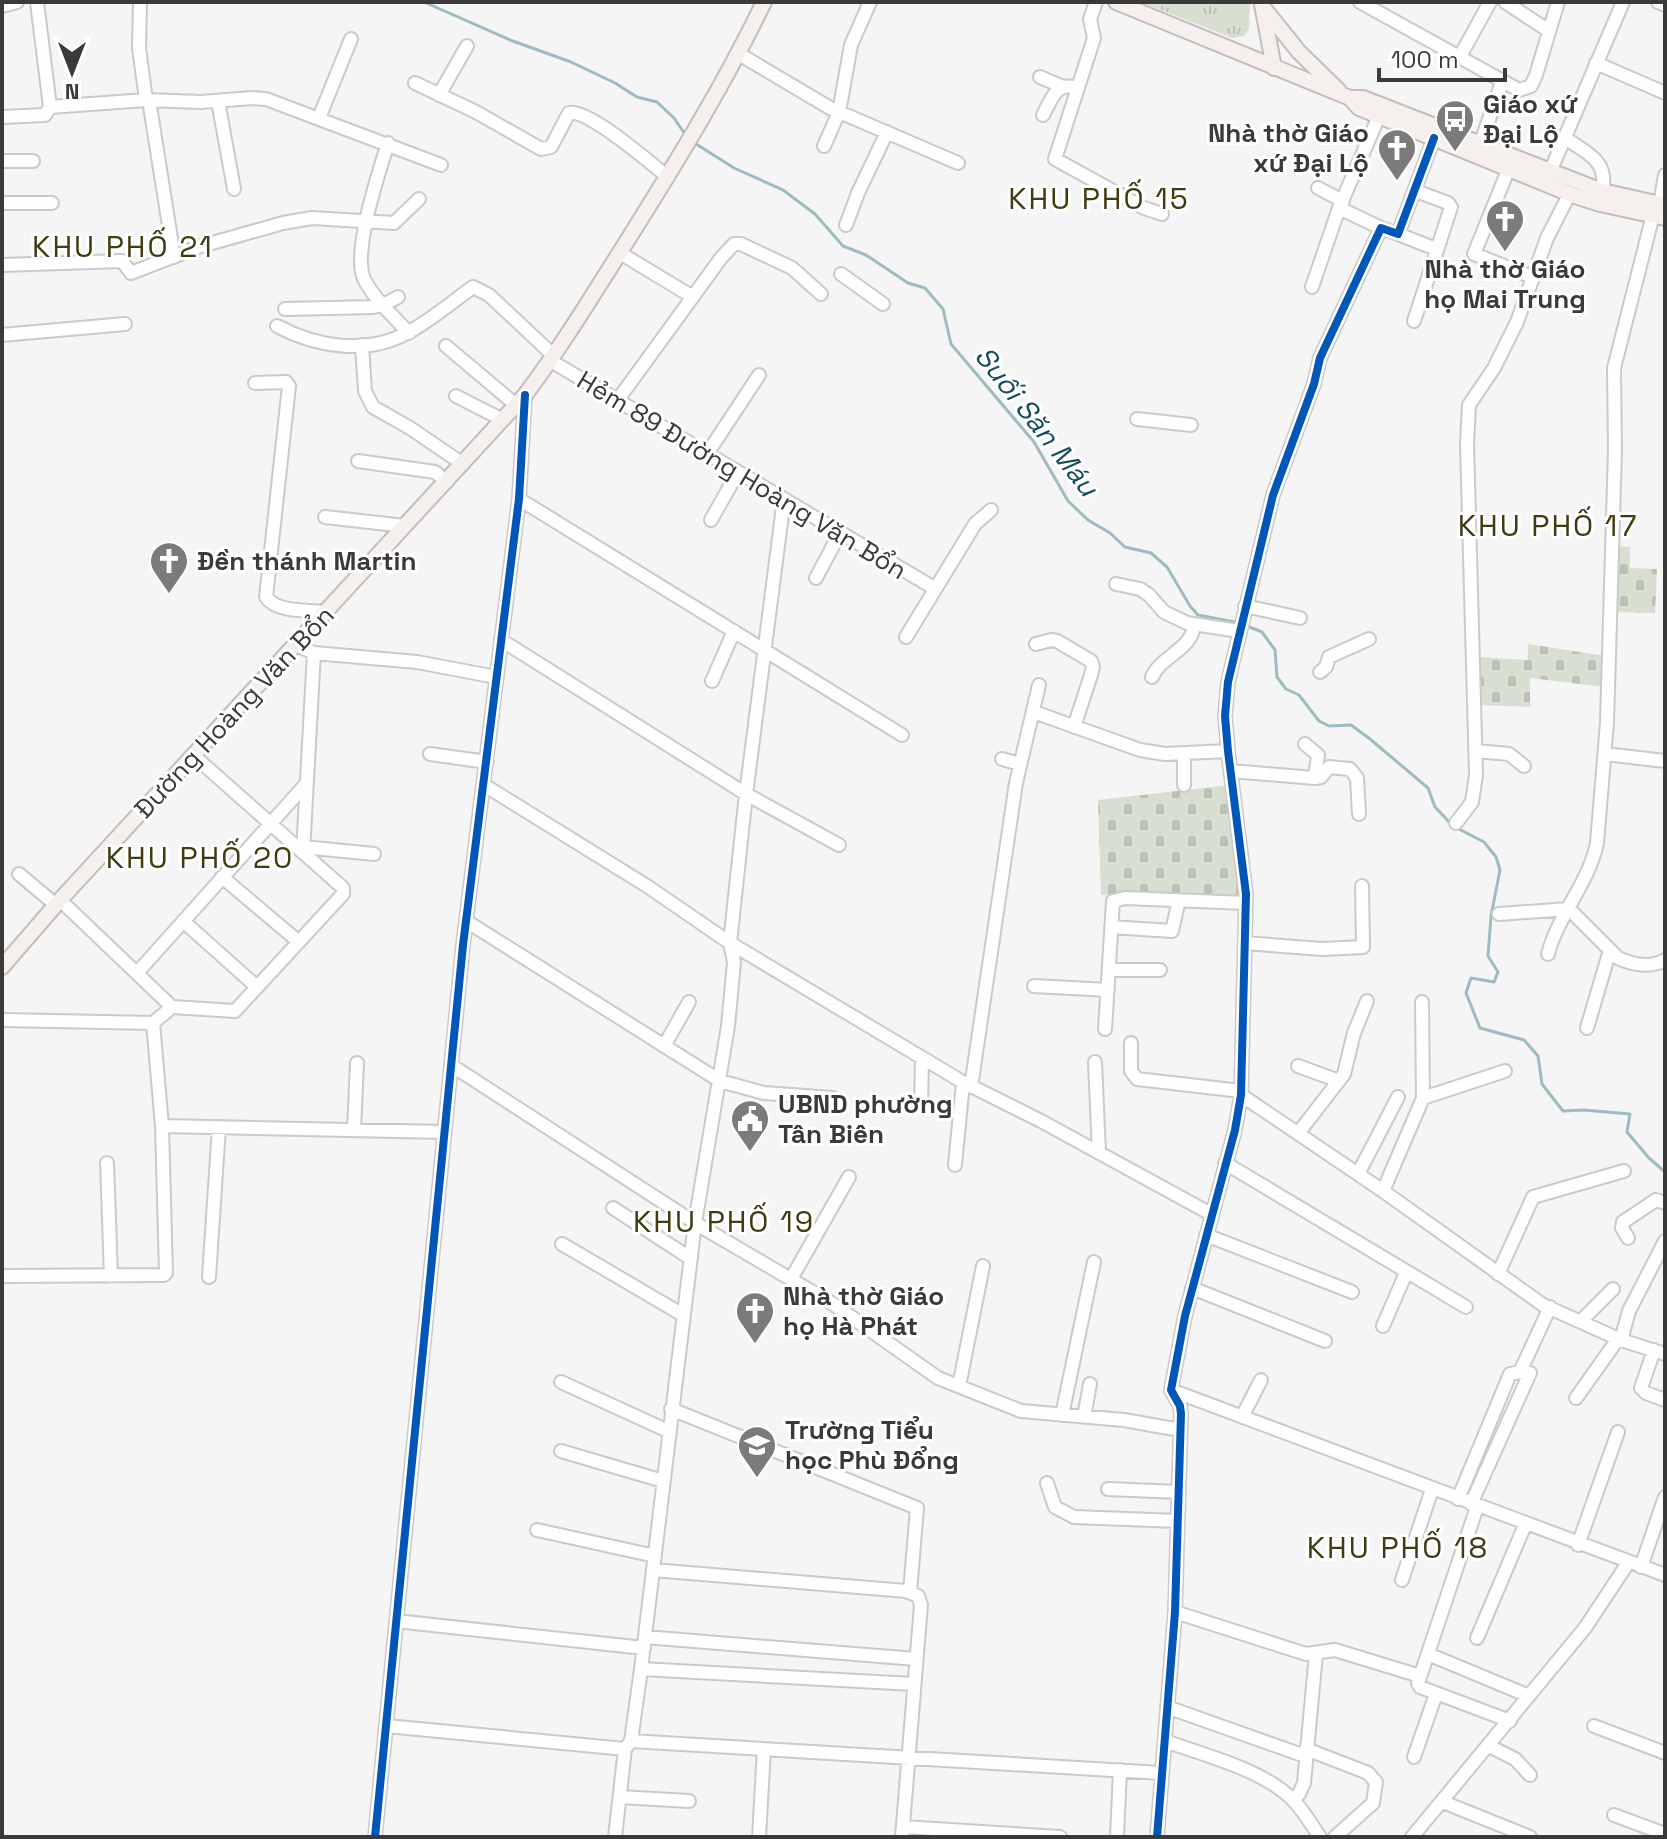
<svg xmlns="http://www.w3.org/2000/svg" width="1667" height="1839" font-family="'Space Grotesk',sans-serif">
	<defs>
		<pattern id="cemetery-stones" width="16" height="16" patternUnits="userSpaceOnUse" patternTransform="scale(2)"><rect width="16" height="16" fill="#d9dfd0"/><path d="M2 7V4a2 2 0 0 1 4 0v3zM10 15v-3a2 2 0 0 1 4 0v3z" fill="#bbc0b4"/></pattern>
		<pattern id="park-tufts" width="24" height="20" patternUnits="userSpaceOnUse" patternTransform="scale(2)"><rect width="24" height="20" fill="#d9dfd0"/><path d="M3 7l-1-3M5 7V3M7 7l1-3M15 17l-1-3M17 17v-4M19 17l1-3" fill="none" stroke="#bbc0b4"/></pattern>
	</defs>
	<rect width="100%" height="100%" fill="#f5f5f6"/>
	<!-- cemetery -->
	<path fill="url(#cemetery-stones)" d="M1614 546 1630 547V568L1657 569 1655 613 1613 612Z
		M1528 644 1606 656 1605 687 1530 678V707L1477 705V657L1528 660Z
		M1230 785 1243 900 1101 895 1098 800Z"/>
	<!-- park -->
	<path fill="url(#park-tufts)" d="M1141 2H1250L1249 29 1244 36 1232 38Z"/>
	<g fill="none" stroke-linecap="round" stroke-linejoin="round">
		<!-- stream -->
		<path stroke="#9fbbc2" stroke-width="3" d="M424 2 510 40 571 62 615 83 637 97 657 102 674 118 687 137
			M693 142 734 168 783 190 815 214 843 246 866 255 908 283 925 288 943 309 951 344 1034 442 1068 501 1088 520 1110 533 1125 547 1151 553 1167 567 1190 606 1198 615 1240 623
			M1247 626 1262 632 1275 650 1277 677 1286 689 1299 695 1319 721 1329 726 1351 725 1370 739 1428 788 1435 807 1451 824
			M1457 828 1484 842 1496 857 1500 870 1491 916 1488 956 1498 972 1494 982 1471 978 1466 993 1480 1028 1524 1040 1538 1056 1542 1084 1563 1111 1584 1110 1630 1114 1627 1132 1649 1158 1665 1172"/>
		<defs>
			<path id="minor" d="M37 2 50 107
				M140 2 139 48 146 100
				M1096 2 1090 19 1094 38 1055 159 1144 208 1162 214
				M1360 2 1519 90 1531 86 1536 75 1558 2
				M1505 2 1549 31
				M1658 2 1665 5
				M2 6 17 2
				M739 54 830 108 958 163
				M1459 58 1490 2
				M1596 63 1665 93
				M1040 77 1061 86
				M415 83 476 112 541 149 551 147 569 113C589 109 650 163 668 177
				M439 95 467 46
				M149 100 174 257
				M218 101 234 189
				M1043 115C1052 98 1056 81 1078 88
				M2 117 45 115 50 107 146 100 201 102 252 98 266 99 441 165
				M319 118 351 39
				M1565 138C1587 153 1609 161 1602 191
				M388 143C379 172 352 252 364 279 374 299 394 317 409 333
				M1480 145 1502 82
				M824 146 839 112 851 45 870 2
				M2 161H33
				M1509 168 1474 254 1532 277
				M1550 172 1623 2
				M1318 188 1343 201
				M2 203H52
				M1660 204 1665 175
				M1339 208 1381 228
				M846 225 858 193 887 132
				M1398 234 1436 249
				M620 253 693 297
				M2 265 122 261 131 273 198 247 283 223 312 218 394 223 419 199
				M841 274 883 304
				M1312 287 1339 208 1379 116
				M285 309 373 307 383 305 398 297
				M1414 321 1451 207 1448 203 1416 191
				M277 326C316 347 367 355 407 333 430 321 452 302 473 287L489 295 554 356
				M2 335 125 324
				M362 345 365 391 373 407 410 428 463 464
				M446 346 516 405
				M551 361 934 588
				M255 383 286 382 289 386 266 597C277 613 309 610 327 612
				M456 396 503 420
				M617 401 721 258 734 244H741L792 268 821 294
				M1137 419 1191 425
				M707 454 759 375
				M358 461 435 472 447 482
				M519 499 902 735
				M325 517 405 526
				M711 520 738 472
				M816 578 841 531
				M1116 584 1140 589 1149 595 1164 612 1187 623 1239 631
				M1245 606 1300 618
				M906 637 975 524 991 510
				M501 640 746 794 839 845
				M1036 644 1051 640 1057 641 1091 661 1093 667 1091 675 1074 727
				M296 645 314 653 417 662 496 677
				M1320 672 1326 667 1329 657 1369 639
				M1152 677C1161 656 1191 650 1194 626
				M712 681 734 631
				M1034 712 1140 750 1165 754 1228 751
				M1305 744 1318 755 1315 778
				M1476 751 1509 754 1524 766
				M1184 753V785
				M430 754 487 762
				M1605 754 1665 761
				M1002 759 1020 764
				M1231 771 1315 778 1321 777 1329 767 1350 769 1357 778 1359 814
				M484 785 647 886 730 943 961 1081 1041 1121 1211 1214
				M1456 823 1472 802 1476 775 1467 444 1469 405 1494 368 1517 322 1547 238 1570 193
				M303 847 374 854
				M303 852 314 653
				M19 874 56 905
				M222 877 299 942
				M60 900 172 1007 235 1011 343 894V888L193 755
				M1499 914 1569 909 1618 958C1633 965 1651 968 1665 960
				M183 921 257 987
				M466 921 720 1081 764 1093 833 1098
				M1111 927 1172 931 1179 900
				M1245 943 1322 949 1363 947 1362 886
				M1548 954C1558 915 1589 883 1597 843L1607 722 1615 450 1614 368 1653 215
				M1109 970H1160
				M137 973 306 784
				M1034 986 1108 990
				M2 1020 153 1023 172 1007
				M1587 1028 1610 950
				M1105 1029 1113 901 1125 898 1246 903
				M1131 1043V1071L1137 1079 1241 1091
				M664 1046 689 1002
				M1095 1062 1099 1153
				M451 1065 695 1223 833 1304 938 1378 1021 1411 1124 1420 1180 1430
				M1298 1066 1339 1081
				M971 1087 1016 783 1039 685
				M1241 1095 1383 1191 1543 1305 1621 1340 1665 1354
				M1423 1098 1505 1071
				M921 1106 922 1058
				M162 1126 445 1132
				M354 1130 357 1063
				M1299 1132 1344 1074 1354 1033 1367 1001
				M107 1163 111 1276
				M1225 1163 1466 1307
				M955 1165 963 1083
				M1358 1174 1398 1097
				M1383 1191 1423 1098 1422 1002
				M613 1208 690 1258
				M1206 1235 1352 1292
				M1628 1238 1622 1228 1623 1222 1656 1200 1665 1203
				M562 1244 683 1315
				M1498 1274 1533 1197 1624 1171
				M2 1276 164 1275 166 1273 162 1126 153 1023
				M209 1277 219 1127
				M791 1279 849 1177
				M1192 1288 1325 1341
				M1581 1321 1613 1289
				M1383 1326 1406 1273
				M1621 1340 1629 1311 1665 1241
				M1654 1350 1641 1388 1646 1393 1665 1400
				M561 1382 668 1431
				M959 1386 983 1266
				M1171 1390 1665 1575
				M1576 1398 1618 1339
				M671 1409 917 1508 910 1592
				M1062 1415 1094 1262
				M1084 1417 1090 1384
				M1242 1417 1261 1380
				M561 1451 663 1481
				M1047 1483 1055 1507 1074 1517 1178 1521
				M1108 1489 1179 1492
				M1458 1499 1510 1374 1520 1372 1550 1307
				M1471 1504 1530 1373
				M1477 1507 1418 1683 1420 1687 1510 1721
				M537 1530 655 1556
				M1578 1545 1618 1432
				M1641 1567 1665 1497
				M653 1570 906 1591 918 1596 921 1605 902 1837
				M1402 1580 1432 1489
				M1175 1612 1306 1654 1335 1650 1420 1676
				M396 1621 644 1648
				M645 1637 916 1659
				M1477 1638 1525 1525
				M1428 1654 1529 1696
				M641 1669 914 1684
				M1167 1707 1305 1756
				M387 1726 625 1749
				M1594 1726 1665 1753
				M631 1741 1161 1773
				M1165 1741C1204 1755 1260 1769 1290 1797 1302 1808 1311 1824 1320 1837
				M1489 1746 1515 1759 1530 1775
				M1306 1749 1368 1773 1376 1782 1373 1803 1335 1837
				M1414 1757 1436 1694
				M620 1797 689 1801
				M1293 1799 1299 1794 1304 1783 1316 1654
				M1443 1802 1530 1837
				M1614 1815 1665 1834
				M903 1827 1060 1837
				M375 1837 463 945 519 499 525 395
				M615 1837 625 1749 631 1741 641 1669 695 1223 728 1026 734 962 730 943 746 794 784 499
				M759 1837 764 1749
				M1117 1837 1120 1770
				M1157 1837 1175 1612 1181 1414 1180 1406 1171 1390 1185 1316 1235 1130 1241 1095 1246 894 1228 751 1225 716 1228 682 1273 495 1314 384 1320 358 1381 228 1398 234 1434 138
				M1412 1837 1585 1628 1628 1563"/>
			<path id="major" d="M1116 2 1350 98H1363L1602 191 1665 205
				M1262 6 1299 52 1339 91
				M1263 10 1274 68
				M1350 98 1359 108 1575 196 1600 204 1665 218
				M2 967 60 900 525 395C562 346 594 293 627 241 676 163 724 85 764 2"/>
		</defs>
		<!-- minor casing -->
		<use href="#minor" stroke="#cacacb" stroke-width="16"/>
		<!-- major casing -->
		<use href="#major" stroke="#c6bcba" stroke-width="18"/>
		<!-- minor -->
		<use href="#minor" stroke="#fefefe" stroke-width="12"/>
		<!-- major -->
		<use href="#major" stroke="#f5efee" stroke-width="14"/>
		<defs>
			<path id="cycleway" d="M375 1837 463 945 519 499 525 395
				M1157 1837 1175 1612 1181 1414 1180 1406 1171 1390 1185 1316 1235 1130 1241 1095 1246 894 1228 751 1225 716 1228 682 1273 495 1314 384 1320 358 1381 228 1398 234 1434 138"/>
		</defs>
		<!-- cycleway casing -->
		<use href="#cycleway" stroke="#fff" stroke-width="13"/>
		<!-- cycleway -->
		<use href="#cycleway" stroke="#0057b8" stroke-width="8"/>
	</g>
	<!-- icons -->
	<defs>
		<symbol id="bus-pin" viewBox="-11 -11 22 30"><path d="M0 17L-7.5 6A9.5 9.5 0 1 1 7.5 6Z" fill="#7b7b7c" stroke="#fff"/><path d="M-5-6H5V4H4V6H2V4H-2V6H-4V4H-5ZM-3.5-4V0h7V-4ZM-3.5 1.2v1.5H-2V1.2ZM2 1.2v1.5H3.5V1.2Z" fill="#fff"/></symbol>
		<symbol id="church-pin" viewBox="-11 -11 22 30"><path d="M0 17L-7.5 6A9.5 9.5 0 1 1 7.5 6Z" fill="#7b7b7c" stroke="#fff"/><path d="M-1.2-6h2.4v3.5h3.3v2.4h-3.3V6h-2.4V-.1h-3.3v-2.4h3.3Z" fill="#fff"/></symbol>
		<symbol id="civic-pin" viewBox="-11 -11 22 30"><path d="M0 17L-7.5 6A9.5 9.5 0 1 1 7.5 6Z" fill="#7b7b7c" stroke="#fff"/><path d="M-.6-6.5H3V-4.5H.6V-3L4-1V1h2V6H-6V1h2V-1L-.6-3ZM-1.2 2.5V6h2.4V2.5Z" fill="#fff"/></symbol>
		<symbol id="school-pin" viewBox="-11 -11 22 30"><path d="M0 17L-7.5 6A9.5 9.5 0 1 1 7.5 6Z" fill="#7b7b7c" stroke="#fff"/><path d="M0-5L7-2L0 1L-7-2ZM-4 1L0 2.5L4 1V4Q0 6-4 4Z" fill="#fff"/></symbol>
	</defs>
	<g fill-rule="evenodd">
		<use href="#bus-pin" x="1433" y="97" width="44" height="60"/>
		<use href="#church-pin" x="1375" y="126" width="44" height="60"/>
		<use href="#church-pin" x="1483" y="197" width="44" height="60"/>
		<use href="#church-pin" x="147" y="539" width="44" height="60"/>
		<use href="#civic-pin" x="728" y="1097" width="44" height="60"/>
		<use href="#church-pin" x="733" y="1289" width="44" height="60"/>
		<use href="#school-pin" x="735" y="1423" width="44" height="60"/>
	</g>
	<g text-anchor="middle" stroke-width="6" stroke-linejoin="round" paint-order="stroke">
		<!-- poi labels -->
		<g font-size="26" font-weight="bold" fill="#3a3a3b" stroke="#fff" text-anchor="start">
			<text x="1483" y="113">Giáo xứ<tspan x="1483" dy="30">Đại Lộ</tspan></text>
			<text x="1369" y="142" text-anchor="end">Nhà thờ Giáo<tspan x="1369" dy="30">xứ Đại Lộ</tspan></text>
			<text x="1505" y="278" text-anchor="middle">Nhà thờ Giáo<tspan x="1505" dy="30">họ Mai Trung</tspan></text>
			<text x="197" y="570">Đền thánh Martin</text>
			<text x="778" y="1113">UBND phường<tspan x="778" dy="30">Tân Biên</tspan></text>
			<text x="783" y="1305">Nhà thờ Giáo<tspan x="783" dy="30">họ Hà Phát</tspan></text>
			<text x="785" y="1439">Trường Tiểu<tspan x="785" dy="30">học Phù Đổng</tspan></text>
		</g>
		<!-- street labels -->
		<g font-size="26" fill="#3a3a3b" stroke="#fff">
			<text transform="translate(742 475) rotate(31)" y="9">Hẻm 89 Đường Hoàng Văn Bổn</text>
			<text transform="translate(234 712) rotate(-47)" y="9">Đường Hoàng Văn Bổn</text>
		</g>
		<!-- water labels -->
		<g font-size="28" font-style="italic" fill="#144d59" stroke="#fff">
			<text transform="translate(1037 421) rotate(52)" y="10">Suối Săn Máu</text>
		</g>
		<!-- quarter labels -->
		<g font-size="30" letter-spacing="2" fill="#413b12" stroke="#fff">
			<text x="1099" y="209">KHU PHỐ 15</text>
			<text x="123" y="257">KHU PHỐ 21</text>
			<text x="1548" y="536">KHU PHỐ 17</text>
			<text x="200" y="868">KHU PHỐ 20</text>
			<text x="724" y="1232">KHU PHỐ 19</text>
			<text x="1398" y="1558">KHU PHỐ 18</text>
		</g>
	</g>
	<!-- border -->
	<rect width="1667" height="1839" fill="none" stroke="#3a3a3b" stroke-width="8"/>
	<!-- north arrow -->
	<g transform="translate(72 72) rotate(180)" stroke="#ffffff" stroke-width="6" paint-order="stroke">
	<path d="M0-6L14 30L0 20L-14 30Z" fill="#3a3a3b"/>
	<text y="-12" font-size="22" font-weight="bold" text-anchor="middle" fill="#3a3a3b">N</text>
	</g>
	<!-- scale -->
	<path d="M1379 68v12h126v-12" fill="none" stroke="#3a3a3b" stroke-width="4"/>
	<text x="1391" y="68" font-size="24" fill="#3a3a3b" stroke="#ffffff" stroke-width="6" paint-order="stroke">100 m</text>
</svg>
